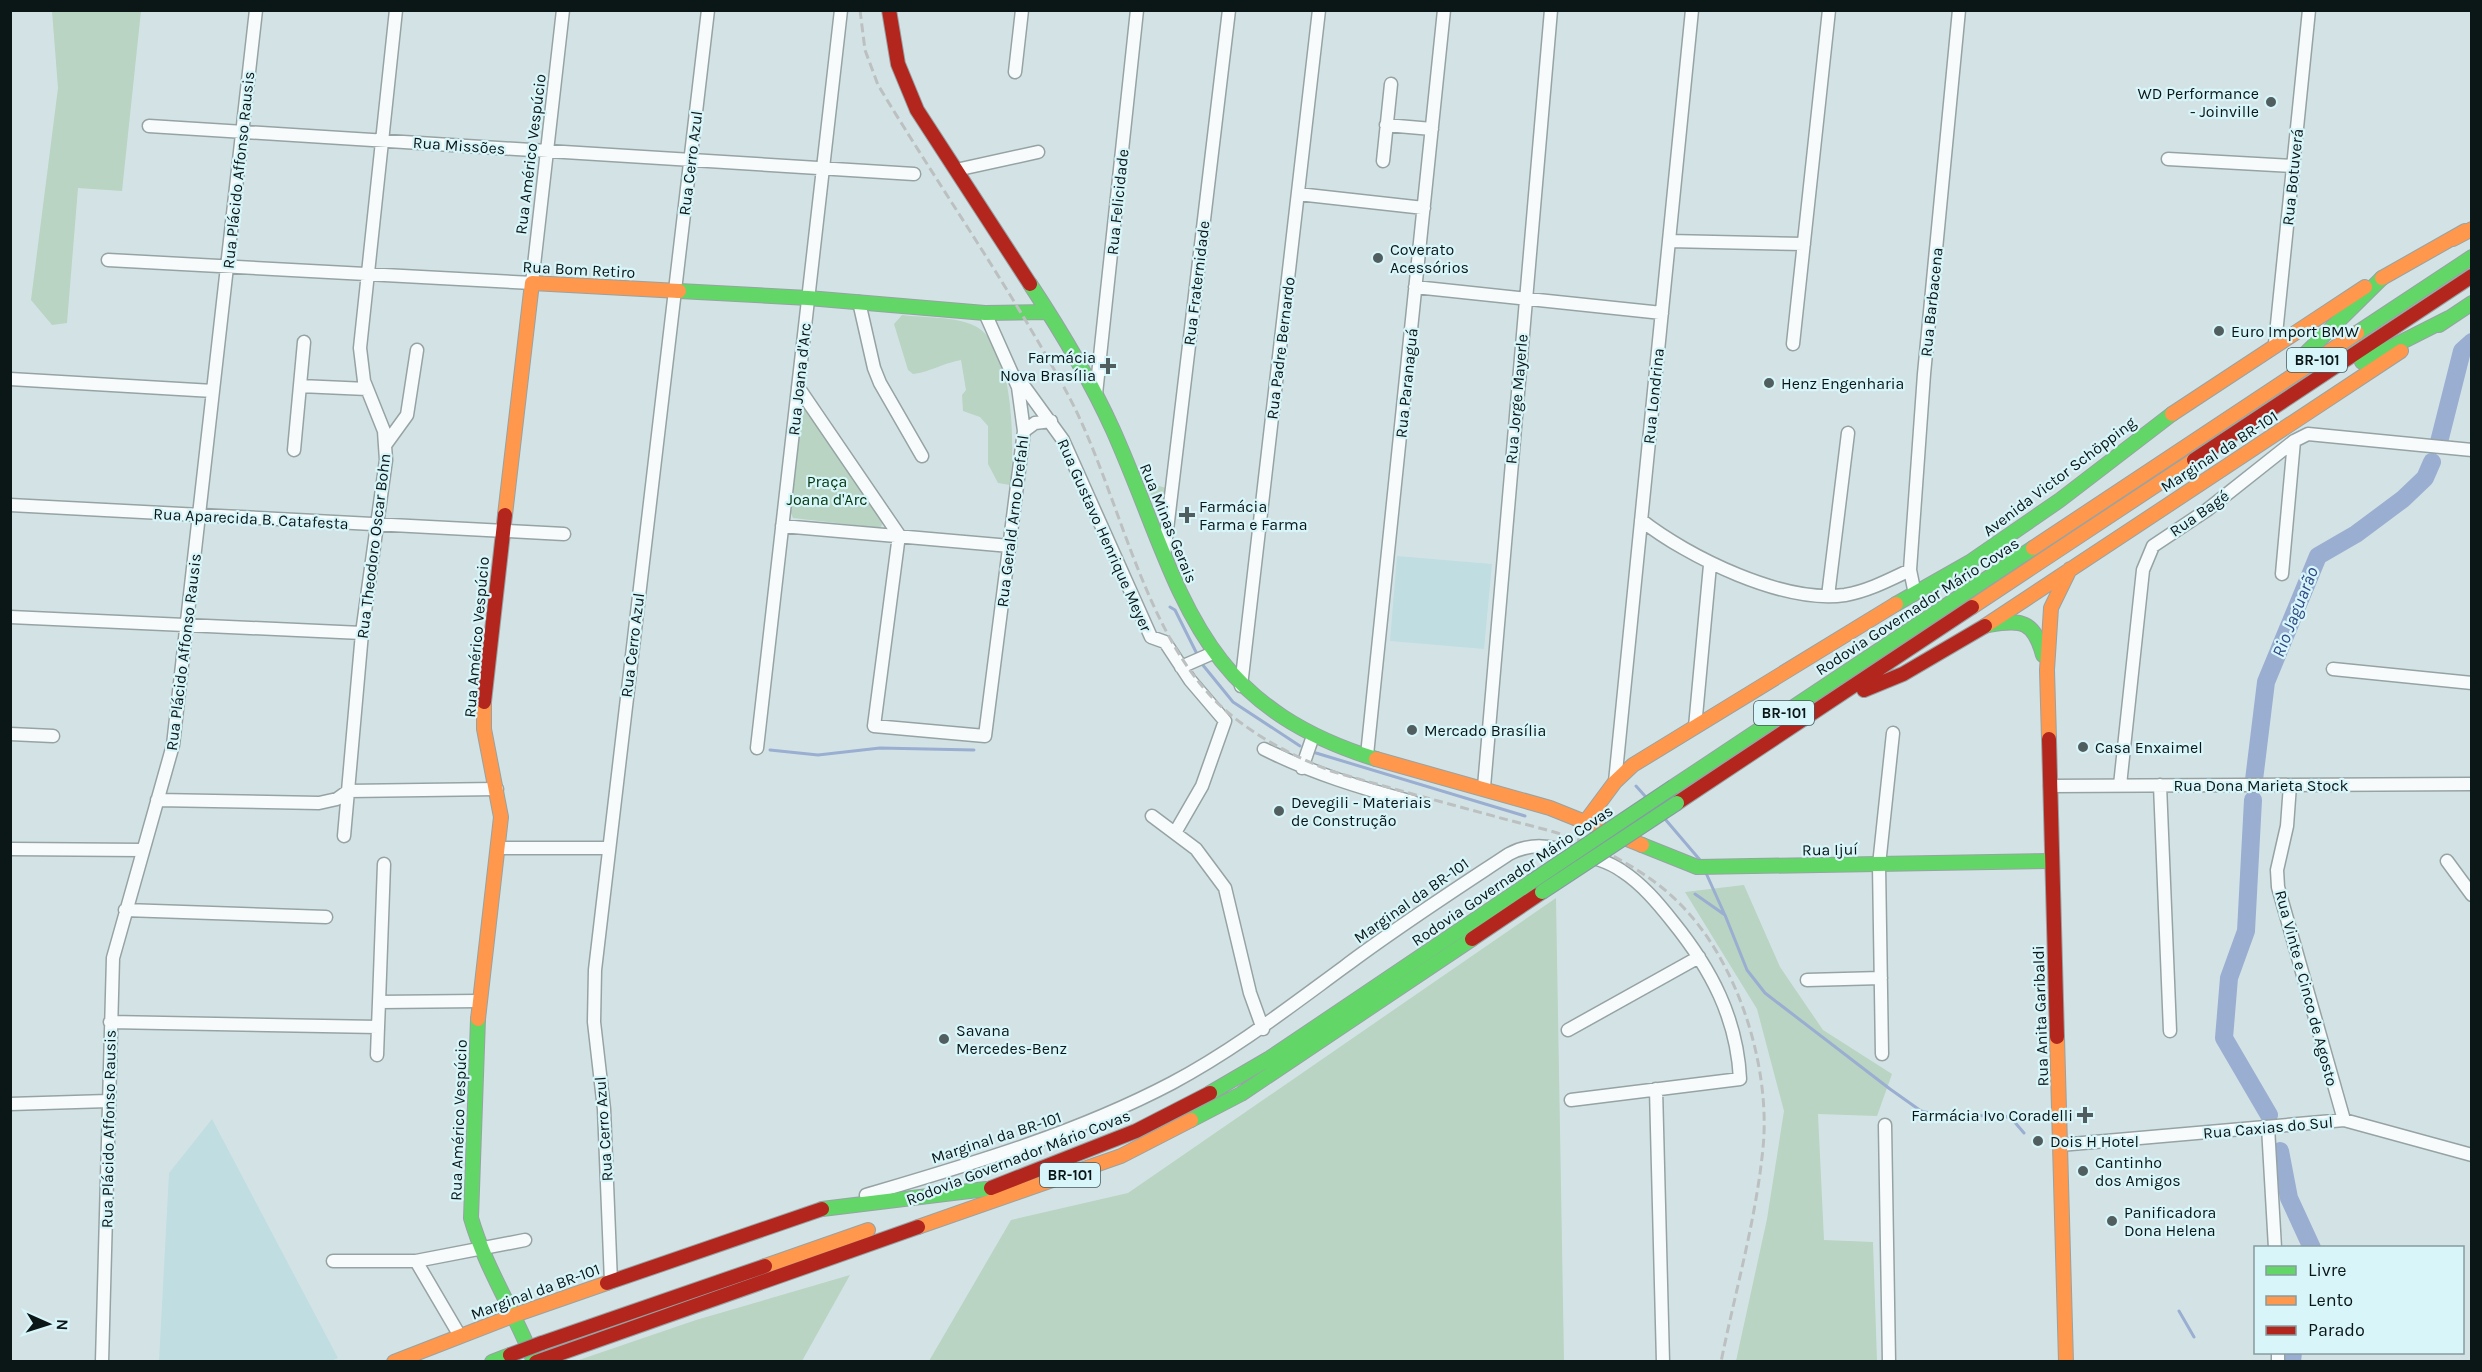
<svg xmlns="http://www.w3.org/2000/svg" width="2482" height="1372" font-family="Karla,sans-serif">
	<rect width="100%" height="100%" fill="#d3e3e5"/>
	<!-- built -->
	<path fill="#c0dde1" d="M1397 556 1492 564 1484 649 1390 641Z
		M212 1119 338 1358 328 1362 159 1361 169 1173Z"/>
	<!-- green -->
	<path fill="#b9d4c2" d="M52 11H141L122 191 78 188 67 323 52 325 31 300 58 88Z
		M902 315C924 318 955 316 975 326 1015 346 1015 448 1010 485L998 483 988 464V426L980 417 963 411 962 395 966 390 961 360C943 363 930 372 913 374L908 370 894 324Z
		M803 399 885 520 880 528 793 518 791 513Z
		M1146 482 1166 488 1162 522Z
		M1744 885 1780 967 1823 1030 1892 1074 1877 1116 1818 1114 1824 1240 1873 1242 1877 1361H1736L1767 1219 1784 1111 1757 1009 1685 892Z
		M1556 898 1564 1361H929L1011 1220 1128 1193Z
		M850 1275 802 1361H576L696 1320Z"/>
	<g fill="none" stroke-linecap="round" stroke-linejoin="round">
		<!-- stream -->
		<path stroke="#9aaed1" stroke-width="3" d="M1170 607 1175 610 1198 656
			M1202 664 1233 702 1300 746
			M770 750 818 755 880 748 974 750
			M1316 753 1525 816
			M1636 786 1645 796
			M1665 819 1700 860
			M1706 873 1724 913
			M1695 894 1725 915 1747 970 1765 993 1890 1089 1921 1111 1945 1117 2002 1115 2012 1119 2024 1133
			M2179 1311 2194 1337"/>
		<!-- river -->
		<path stroke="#9aaed1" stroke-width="18" d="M2439 442 2462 351 2472 342
			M2254 780 2266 682 2318 556 2356 534 2403 499 2425 478 2432 462
			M2253 800 2246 931 2229 978 2224 1038 2269 1115
			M2280 1151 2289 1198 2312 1248
			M2292 1362 2293 1352"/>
		<defs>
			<path id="street" d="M1015 72 1022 10
				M1386 125 1432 129
				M149 126 914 174
				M2168 159 2293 166
				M1383 161 1391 84
				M956 170 1038 152
				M1298 194 1424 208
				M1669 241 1804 244
				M108 260 532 283 563 10
				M1415 287 1662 313
				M859 302 874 368 880 383 922 456
				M1793 344 1829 10
				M2275 344 2309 10
				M1018 378 1063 440 1151 637 1165 642 1190 680 1225 721 1202 786 1176 831
				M10 379 213 391
				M300 386 367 389
				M798 387 899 535 874 726 985 736 1024 431 1018 387 985 313
				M1096 394 1137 10
				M1024 431 1035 423 1051 421
				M386 444 407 415 417 350
				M294 450 304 342
				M10 505 564 534
				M1641 520C1688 557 1784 604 1845 595 1868 591 1889 580 1910 570
				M782 526 1010 546
				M1164 555 1229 10
				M2282 574 2294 441
				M1915 594 1910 570 1924 374 1959 10
				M1828 596 1848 433
				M10 617 362 633
				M1181 667 1213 653
				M2333 669 2472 683
				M1241 686 1319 10
				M1695 727 1710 565
				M10 734 53 736
				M757 748 841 10
				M1264 749C1312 773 1361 788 1413 802
				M1367 755 1444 10
				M1302 768 1313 736
				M1615 782 1692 10
				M2120 785 2143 570 2153 546 2207 510 2294 441 2308 434 2472 450
				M2160 785 2170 1031
				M2290 785 2287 826 2277 870 2278 887 2344 1120
				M2050 786 2472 784
				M1484 787 1551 10
				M348 791 497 789
				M157 800 319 803 337 799 348 791
				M1152 816 1196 849 1225 888 1250 993 1263 1029
				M344 836 362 633 386 460 384 431 364 381 360 348 396 10
				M498 848H608
				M10 849 143 850
				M2447 861 2472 895
				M384 864 379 1002 479 1001
				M125 910 326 917
				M1807 980 1881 978
				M110 1022 378 1027 379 1002
				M1568 1030 1699 957
				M1882 1054 1879 865 1893 733
				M377 1055 378 1027
				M1656 1089 1663 1362
				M10 1104 108 1101
				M1885 1125 1889 1362
				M2268 1127 2275 1248
				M2060 1145 2344 1120 2472 1155
				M866 1195C971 1164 1075 1134 1172 1083 1234 1050 1288 1008 1344 967 1397 927 1453 891 1509 854 1531 842 1552 846 1575 853 1591 857 1608 861 1622 871 1642 884 1658 903 1673 922 1711 969 1737 1018 1740 1079L1571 1100
				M333 1261H416L525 1240
				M416 1261 460 1336
				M611 1282 604 1109 594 1022 595 970 708 10
				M102 1362 113 958 173 745 256 10
				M2278 1362V1352"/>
			<path id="fast" d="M1030 284C1061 331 1090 379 1113 430 1182 585 1191 702 1376 759
				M679 291 808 298 985 313 1047 312
				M2439 325 2472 303
				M2357 333 2472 257
				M2299 360 2382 278
				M2362 362 2449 318
				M1896 604 1970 562 2060 500 2172 414
				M1989 625C2022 619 2034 621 2043 655
				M1673 787 2033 548
				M1642 845 1697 867 2052 861
				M478 1019 471 1218C485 1267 514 1311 533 1359
				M1210 1093 1270 1058 1531 882
				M1191 1120 1241 1094 1472 939
				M822 1209 986 1189
				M492 1362 510 1355"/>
			<path id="slow" d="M2453 239 2472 229
				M2382 278 2465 231
				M2172 414 2365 287
				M505 515 532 283 679 291
				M2033 548 2357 333
				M1972 607 2194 460
				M1985 626 2401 351
				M2049 739 2047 670 2051 608 2070 569
				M1376 759 1550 808 1642 845
				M1586 821 1615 782 1633 765 1896 604
				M478 1019 501 817 484 729V702
				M2057 1037 2066 1362
				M918 1227 1121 1156 1191 1120
				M765 1266 868 1230
				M394 1362 515 1315 607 1283"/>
			<path id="jam" d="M889 10 898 64 917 110 1030 284
				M2194 460 2472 276
				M1864 690 1903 674 1985 626
				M484 702 505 515
				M2049 739 2057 1037
				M1677 803 1972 607
				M1472 939 1542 892
				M991 1188 1136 1131 1210 1093
				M607 1283 822 1209
				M542 1343 765 1266
				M536 1362 918 1227"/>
		</defs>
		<!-- street casing -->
		<use href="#street" stroke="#96a3a4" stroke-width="15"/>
		<!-- fast casing -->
		<use href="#fast" stroke="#96a3a4" stroke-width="16"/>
		<!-- slow casing -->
		<use href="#slow" stroke="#96a3a4" stroke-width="16"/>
		<!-- jam casing -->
		<use href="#jam" stroke="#96a3a4" stroke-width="16"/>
		<!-- street -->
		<use href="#street" stroke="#f8fbfb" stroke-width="12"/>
		<!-- fast -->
		<use href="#fast" stroke="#63d668" stroke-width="14"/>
		<!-- slow -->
		<use href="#slow" stroke="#ff974d" stroke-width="14"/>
		<!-- jam -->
		<use href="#jam" stroke="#b3261e" stroke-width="14"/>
		<!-- rail -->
		<path stroke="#bcc0c0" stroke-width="3" stroke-dasharray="9 4.5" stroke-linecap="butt" d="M860 10 865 50 878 85C940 188 1009 286 1066 391 1120 490 1141 635 1225 710 1256 737 1293 756 1331 771 1386 787 1442 802 1497 817 1530 826 1565 833 1596 847 1624 861 1657 880 1679 903 1738 961 1771 1067 1763 1148 1756 1220 1735 1292 1721 1362"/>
		<defs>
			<path id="fast-bridge" d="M1531 882 1673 787
				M1542 892 1677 803"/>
			<path id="jam-bridge" d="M510 1355 542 1343"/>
		</defs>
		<!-- fast-bridge casing -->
		<use href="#fast-bridge" stroke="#859aa2" stroke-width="16" stroke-linecap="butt"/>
		<!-- jam-bridge casing -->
		<use href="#jam-bridge" stroke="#859aa2" stroke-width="16" stroke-linecap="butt"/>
		<!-- fast-bridge -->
		<use href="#fast-bridge" stroke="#63d668" stroke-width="14"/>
		<!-- jam-bridge -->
		<use href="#jam-bridge" stroke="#b3261e" stroke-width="14"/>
	</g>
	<!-- markers -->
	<g fill="#515e5f" stroke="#d8f6fa" stroke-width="2">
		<circle cx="2271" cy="102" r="6"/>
		<circle cx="1378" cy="258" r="6"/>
		<circle cx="2219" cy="331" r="6"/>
		<path d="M1105 357h6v6h6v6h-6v6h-6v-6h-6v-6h6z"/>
		<circle cx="1769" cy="383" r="6"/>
		<path d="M1184 506h6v6h6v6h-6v6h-6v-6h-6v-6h6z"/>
		<circle cx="1412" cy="730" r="6"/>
		<circle cx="2083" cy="747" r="6"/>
		<circle cx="1279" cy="811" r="6"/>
		<circle cx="944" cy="1039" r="6"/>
		<path d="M2082 1106h6v6h6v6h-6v6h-6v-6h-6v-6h6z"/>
		<circle cx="2038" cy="1141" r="6"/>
		<circle cx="2083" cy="1171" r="6"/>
		<circle cx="2112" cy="1221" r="6"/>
	</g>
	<g text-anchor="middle" stroke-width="4.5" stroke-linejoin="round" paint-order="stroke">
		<!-- shield labels -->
		<g fill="#d8f6fa" stroke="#48595b" stroke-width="1.5">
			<rect x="2287" y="348" width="60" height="24" rx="4.5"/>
			<rect x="1754" y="701" width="60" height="24" rx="4.5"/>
			<rect x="1040" y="1163" width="60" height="24" rx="4.5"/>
		</g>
		<g font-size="15" font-weight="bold" fill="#0b1617">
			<text x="2317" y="365">BR-101</text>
			<text x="1784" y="718">BR-101</text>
			<text x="1070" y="1180">BR-101</text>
		</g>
		<!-- poi labels -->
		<g font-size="16" fill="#0b1617" stroke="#d8f6fa" text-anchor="start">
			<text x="2259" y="99" text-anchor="end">WD Performance<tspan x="2259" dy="18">- Joinville</tspan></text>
			<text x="1390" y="255">Coverato<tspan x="1390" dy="18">Acessórios</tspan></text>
			<text x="2231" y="337">Euro Import BMW</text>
			<text x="1096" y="363" text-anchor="end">Farmácia<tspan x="1096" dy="18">Nova Brasília</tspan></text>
			<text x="1781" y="389">Henz Engenharia</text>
			<text x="1199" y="512">Farmácia<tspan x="1199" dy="18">Farma e Farma</tspan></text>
			<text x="1424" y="736">Mercado Brasília</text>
			<text x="2095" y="753">Casa Enxaimel</text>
			<text x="1291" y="808">Devegili - Materiais<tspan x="1291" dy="18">de Construção</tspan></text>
			<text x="956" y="1036">Savana<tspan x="956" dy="18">Mercedes-Benz</tspan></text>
			<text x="2073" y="1121" text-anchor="end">Farmácia Ivo Coradelli</text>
			<text x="2050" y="1147">Dois H Hotel</text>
			<text x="2095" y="1168">Cantinho<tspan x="2095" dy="18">dos Amigos</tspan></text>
			<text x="2124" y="1218">Panificadora<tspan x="2124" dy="18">Dona Helena</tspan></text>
		</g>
		<!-- street labels -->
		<g font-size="16" fill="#0b1617" stroke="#d8f6fa">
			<text transform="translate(459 145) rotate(4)" y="6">Rua Missões</text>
			<text transform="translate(530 154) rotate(-83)" y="6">Rua Américo Vespúcio</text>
			<text transform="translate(690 163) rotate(-83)" y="6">Rua Cerro Azul</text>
			<text transform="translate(238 170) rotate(-84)" y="6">Rua Plácido Affonso Rausis</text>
			<text transform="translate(2292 177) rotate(-84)" y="6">Rua Botuverá</text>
			<text transform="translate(1117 202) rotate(-84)" y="6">Rua Felicidade</text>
			<text transform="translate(579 269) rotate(3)" y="6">Rua Bom Retiro</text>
			<text transform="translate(1196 283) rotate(-83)" y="6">Rua Fraternidade</text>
			<text transform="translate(1931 302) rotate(-84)" y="6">Rua Barbacena</text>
			<text transform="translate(1280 348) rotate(-83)" y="6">Rua Padre Bernardo</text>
			<text transform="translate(799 379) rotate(-84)" y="6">Rua Joana d'Arc</text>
			<text transform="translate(1406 383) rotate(-84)" y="6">Rua Paranaguá</text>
			<text transform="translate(1653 396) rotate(-84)" y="6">Rua Londrina</text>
			<text transform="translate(1516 399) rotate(-85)" y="6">Rua Jorge Mayerle</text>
			<text transform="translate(2219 451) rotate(-33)" y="6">Marginal da BR-101</text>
			<text transform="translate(2059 476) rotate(-37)" y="6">Avenida Victor Schöpping</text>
			<text transform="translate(2199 513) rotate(-35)" y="6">Rua Bagé</text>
			<text transform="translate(251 518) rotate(3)" y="6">Rua Aparecida B. Catafesta</text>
			<text transform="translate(1012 521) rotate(-83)" y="6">Rua Gerald Arno Drefahl</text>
			<text transform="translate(1169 523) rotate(68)" y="6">Rua Minas Gerais</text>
			<text transform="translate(1105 535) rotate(66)" y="6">Rua Gustavo Henrique Meyer</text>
			<text transform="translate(373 546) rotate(-83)" y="6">Rua Theodoro Oscar Bohn</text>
			<text transform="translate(1917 606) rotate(-33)" y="6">Rodovia Governador Mário Covas</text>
			<text transform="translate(476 637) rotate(-85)" y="6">Rua Américo Vespúcio</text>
			<text transform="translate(632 645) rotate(-83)" y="6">Rua Cerro Azul</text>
			<text transform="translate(183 652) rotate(-83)" y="6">Rua Plácido Affonso Rausis</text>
			<text x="2261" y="791">Rua Dona Marieta Stock</text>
			<text transform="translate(1830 849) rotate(-1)" y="6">Rua Ijuí</text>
			<text transform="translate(1512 875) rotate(-34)" y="6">Rodovia Governador Mário Covas</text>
			<text transform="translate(1411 900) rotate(-35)" y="6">Marginal da BR-101</text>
			<text transform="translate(2307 988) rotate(75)" y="6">Rua Vinte e Cinco de Agosto</text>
			<text transform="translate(2040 1016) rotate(-92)" y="6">Rua Anita Garibaldi</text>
			<text transform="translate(458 1120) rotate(-88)" y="6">Rua Américo Vespúcio</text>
			<text transform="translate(2268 1127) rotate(-5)" y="6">Rua Caxias do Sul</text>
			<text transform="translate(108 1129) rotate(-89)" y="6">Rua Plácido Affonso Rausis</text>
			<text transform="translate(603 1129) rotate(-94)" y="6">Rua Cerro Azul</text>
			<text transform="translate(996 1137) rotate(-18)" y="6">Marginal da BR-101</text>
			<text transform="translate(1018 1157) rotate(-21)" y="6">Rodovia Governador Mário Covas</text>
			<text transform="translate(535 1291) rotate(-20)" y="6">Marginal da BR-101</text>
		</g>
		<!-- park labels -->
		<g font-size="16" fill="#01350c" stroke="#d8f6fa">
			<text x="827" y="487">Praça<tspan x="827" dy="18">Joana d'Arc</tspan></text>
		</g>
		<!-- water labels -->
		<g font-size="18" font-style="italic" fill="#314a87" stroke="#d8f6fa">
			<text transform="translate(2295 612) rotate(-68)" y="6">Rio Jaguarão</text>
		</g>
	</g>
	<!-- border -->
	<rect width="2482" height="1372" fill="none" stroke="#0b1617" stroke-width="24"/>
	<!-- legend -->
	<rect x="2254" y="1246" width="210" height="108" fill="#d8f6fa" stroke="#869c9f" stroke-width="1.5"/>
	<rect x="2266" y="1266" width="30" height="9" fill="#63d668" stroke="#869c9f" stroke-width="1.5"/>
	<text x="2308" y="1276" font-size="18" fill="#0b1617">Livre</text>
	<rect x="2266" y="1296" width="30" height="9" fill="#ff974d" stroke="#869c9f" stroke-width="1.5"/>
	<text x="2308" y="1306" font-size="18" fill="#0b1617">Lento</text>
	<rect x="2266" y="1326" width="30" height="9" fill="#b3261e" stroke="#869c9f" stroke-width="1.5"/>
	<text x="2308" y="1336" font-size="18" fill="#0b1617">Parado</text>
	<!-- north arrow -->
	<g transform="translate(48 1324) rotate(93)" stroke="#d8f6fa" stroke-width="4.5" paint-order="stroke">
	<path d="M0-4.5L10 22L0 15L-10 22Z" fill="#0b1617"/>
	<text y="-9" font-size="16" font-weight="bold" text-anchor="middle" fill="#0b1617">N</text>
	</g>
</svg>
